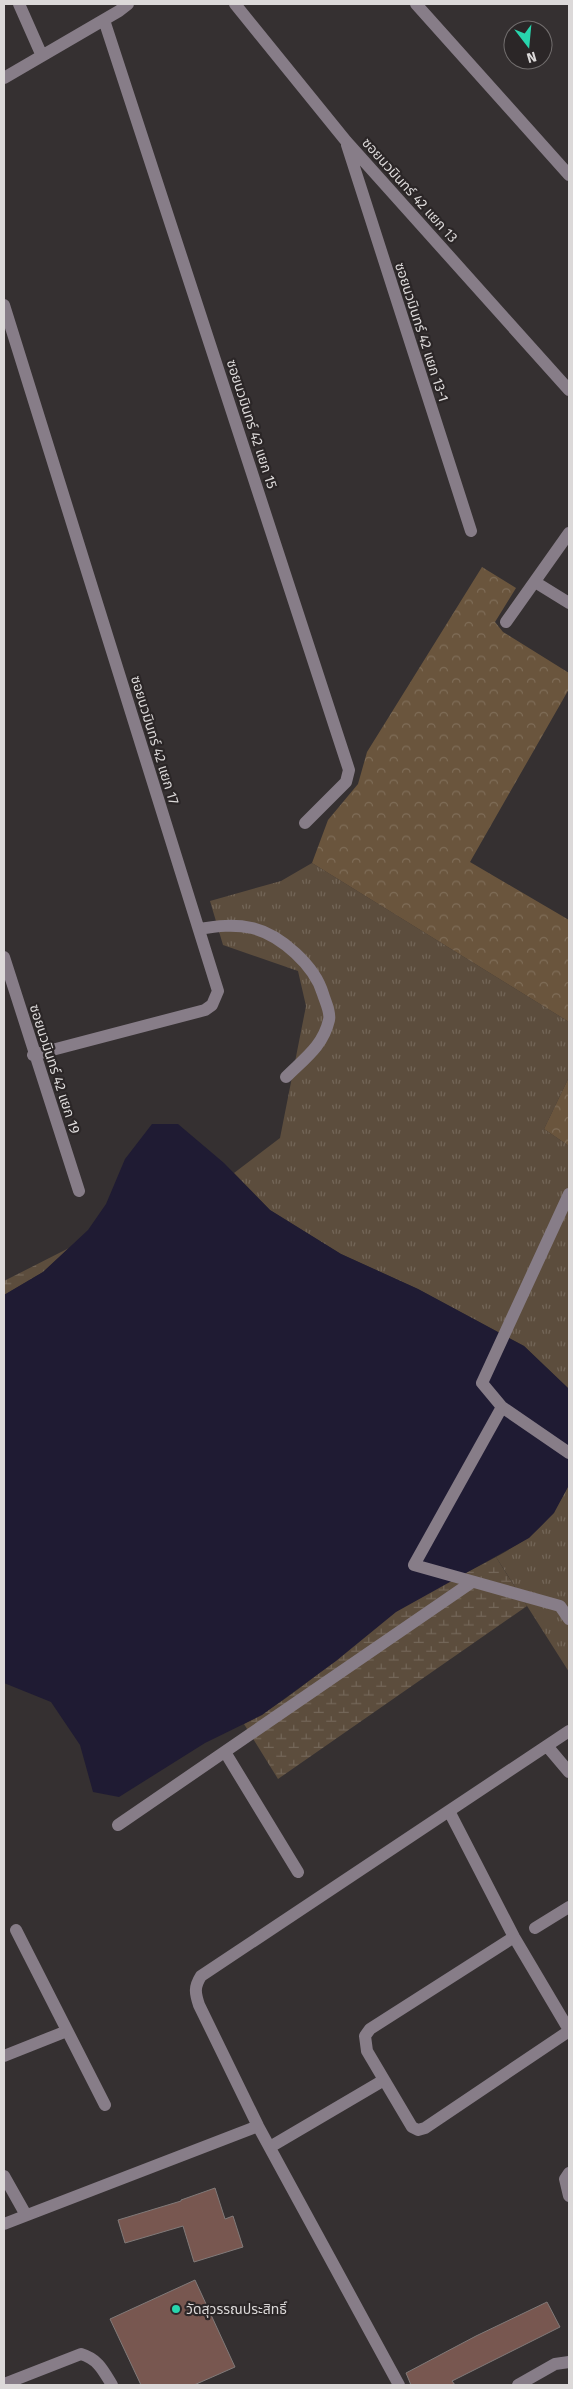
<svg xmlns="http://www.w3.org/2000/svg" width="573" height="2389" font-family="'Fira Sans','Noto Sans Thai',sans-serif">
	<defs>
		<pattern id="grass-tufts" width="24" height="20" patternUnits="userSpaceOnUse" patternTransform="scale(1.25)"><rect width="24" height="20" fill="#5c4d3d"/><path d="M3 7l-1-3M5 7V3M7 7l1-3M15 17l-1-3M17 17v-4M19 17l1-3" fill="none" stroke="#736658"/></pattern>
		<pattern id="forest-crowns" width="20" height="18" patternUnits="userSpaceOnUse" patternTransform="scale(1.25)"><rect width="20" height="18" fill="#6a553d"/><path d="M2 6a3 3 0 1 1 6 0M12 15a3 3 0 1 1 6 0" fill="none" stroke="#7f6d58"/></pattern>
		<pattern id="wetland-marsh" width="20" height="14" patternUnits="userSpaceOnUse" patternTransform="scale(1.25)"><rect width="20" height="14" fill="#5c4d3d"/><path d="M1 5h8M5 5V1M11 12h8M15 12V8" fill="none" stroke="#736658"/></pattern>
	</defs>
	<rect width="100%" height="100%" fill="#353031"/>
	<!-- grass -->
	<path fill="url(#grass-tufts)" d="M312 863 569 1022V1077L544 1129 569 1146V1389L524 1346 418 1289 341 1254 270 1210 234 1173 280 1138 306 1006 298 971 223 945 210 901 281 881Z
		M569 1485V1672L496 1557C535 1535 547 1526 569 1485Z"/>
	<!-- forest -->
	<path fill="url(#forest-crowns)" d="M482 567 516 588 495 622 503 632 569 673V689L470 862 569 920V1022L312 863 328 820 358 784 367 752Z
		M569 1077V1146L544 1129Z"/>
	<!-- wetland -->
	<path fill="url(#wetland-marsh)" d="M69 1248 43 1272 4 1295V1281Z
		M496 1557 527 1606 278 1779 244 1724C300 1695 344 1649 395 1612 426 1591 463 1575 496 1557Z"/>
	<!-- water -->
	<path fill="#1f1b33" d="M152 1124H178L224 1163 270 1210 341 1254 418 1289 524 1346 569 1389V1485L554 1513 529 1538 396 1612 336 1661 262 1715 205 1743 119 1797 93 1792 80 1745 51 1702 4 1683V1295L43 1272 88 1230 106 1204 125 1159Z"/>
	<!-- building -->
	<path fill="#785750" stroke="#817a79" d="M215 2188 225 2219 233 2216 243 2247 194 2262 183 2226 125 2243 118 2220 181 2201V2200Z
		M195 2280 235 2367 194 2385H141L110 2319Z
		M547 2302 560 2327 452 2381 455 2385H411L406 2373 476 2336Z"/>
	<g fill="none" stroke-linecap="round" stroke-linejoin="round">
		<!-- minor -->
		<path stroke="#877d88" stroke-width="12" d="M19 4 42 56
			M235 4 346 141 569 390
			M416 4 569 175
			M104 20 349 770 346 782 305 823
			M4 78 119 11 128 4
			M347 145 471 531
			M4 305 218 991 212 1005 205 1010 33 1055
			M535 582 569 603
			M506 622 569 533
			M199 929C217 926 234 924 252 928 281 935 315 966 323 994 325 1001 331 1012 329 1020 323 1046 305 1058 286 1077
			M4 957 79 1191
			M569 1194 482 1383 502 1407 414 1565 560 1606 569 1619
			M502 1407 569 1453
			M547 1746 569 1772
			M225 1752 298 1872
			M449 1811 514 1937 569 2030
			M118 1825 472 1582
			M535 1928 569 1907
			M16 1930 105 2105
			M514 1937 370 2029 365 2036 367 2051 412 2127 418 2130 425 2128 569 2031
			M4 2056 67 2031
			M270 2147 384 2080
			M569 2173 565 2179 569 2196
			M4 2176 26 2215
			M4 2224 258 2126
			M4 2384 81 2354C98 2359 103 2370 112 2385
			M399 2385 258 2126 199 2005C195 1993 194 1987 201 1976L569 1731
			M518 2385 555 2364 569 2362"/>
	</g>
	<!-- markers -->
	<circle fill="#28d5ad" stroke="#2b2627" stroke-width="2" cx="176" cy="2309" r="5"/>
	<g text-anchor="middle" stroke-width="4.5" stroke-linejoin="round" paint-order="stroke">
		<!-- street labels -->
		<g font-size="14" fill="#dcd9d9" stroke="#2b2627">
			<text transform="translate(410 190) rotate(48)" y="5">ซอยนวมินทร์ 42 แยก 13</text>
			<text transform="translate(422 332) rotate(72)" y="5">ซอยนวมินทร์ 42 แยก 13-1</text>
			<text transform="translate(252 424) rotate(72)" y="5">ซอยนวมินทร์ 42 แยก 15</text>
			<text transform="translate(155 740) rotate(73)" y="5">ซอยนวมินทร์ 42 แยก 17</text>
			<text transform="translate(55 1069) rotate(72)" y="5">ซอยนวมินทร์ 42 แยก 19</text>
		</g>
		<!-- poi labels -->
		<g font-size="14" fill="#dcd9d9" stroke="#2b2627" text-anchor="start">
			<text x="186" y="2314">วัดสุวรรณประสิทธิ์</text>
		</g>
	</g>
	<!-- border -->
	<rect width="573" height="2389" fill="none" stroke="#dcd9d9" stroke-width="10"/>
	<!-- north arrow -->
	<g transform="translate(528 45) rotate(164)"><circle r="24" fill="#2b2627" stroke="#726e6e"/>
	<path d="M0-4L9 19L0 12L-9 19Z" fill="#28d5ad"/>
	<text y="-8" font-size="14" font-weight="bold" text-anchor="middle" fill="#dcd9d9">N</text>
	</g>
</svg>
